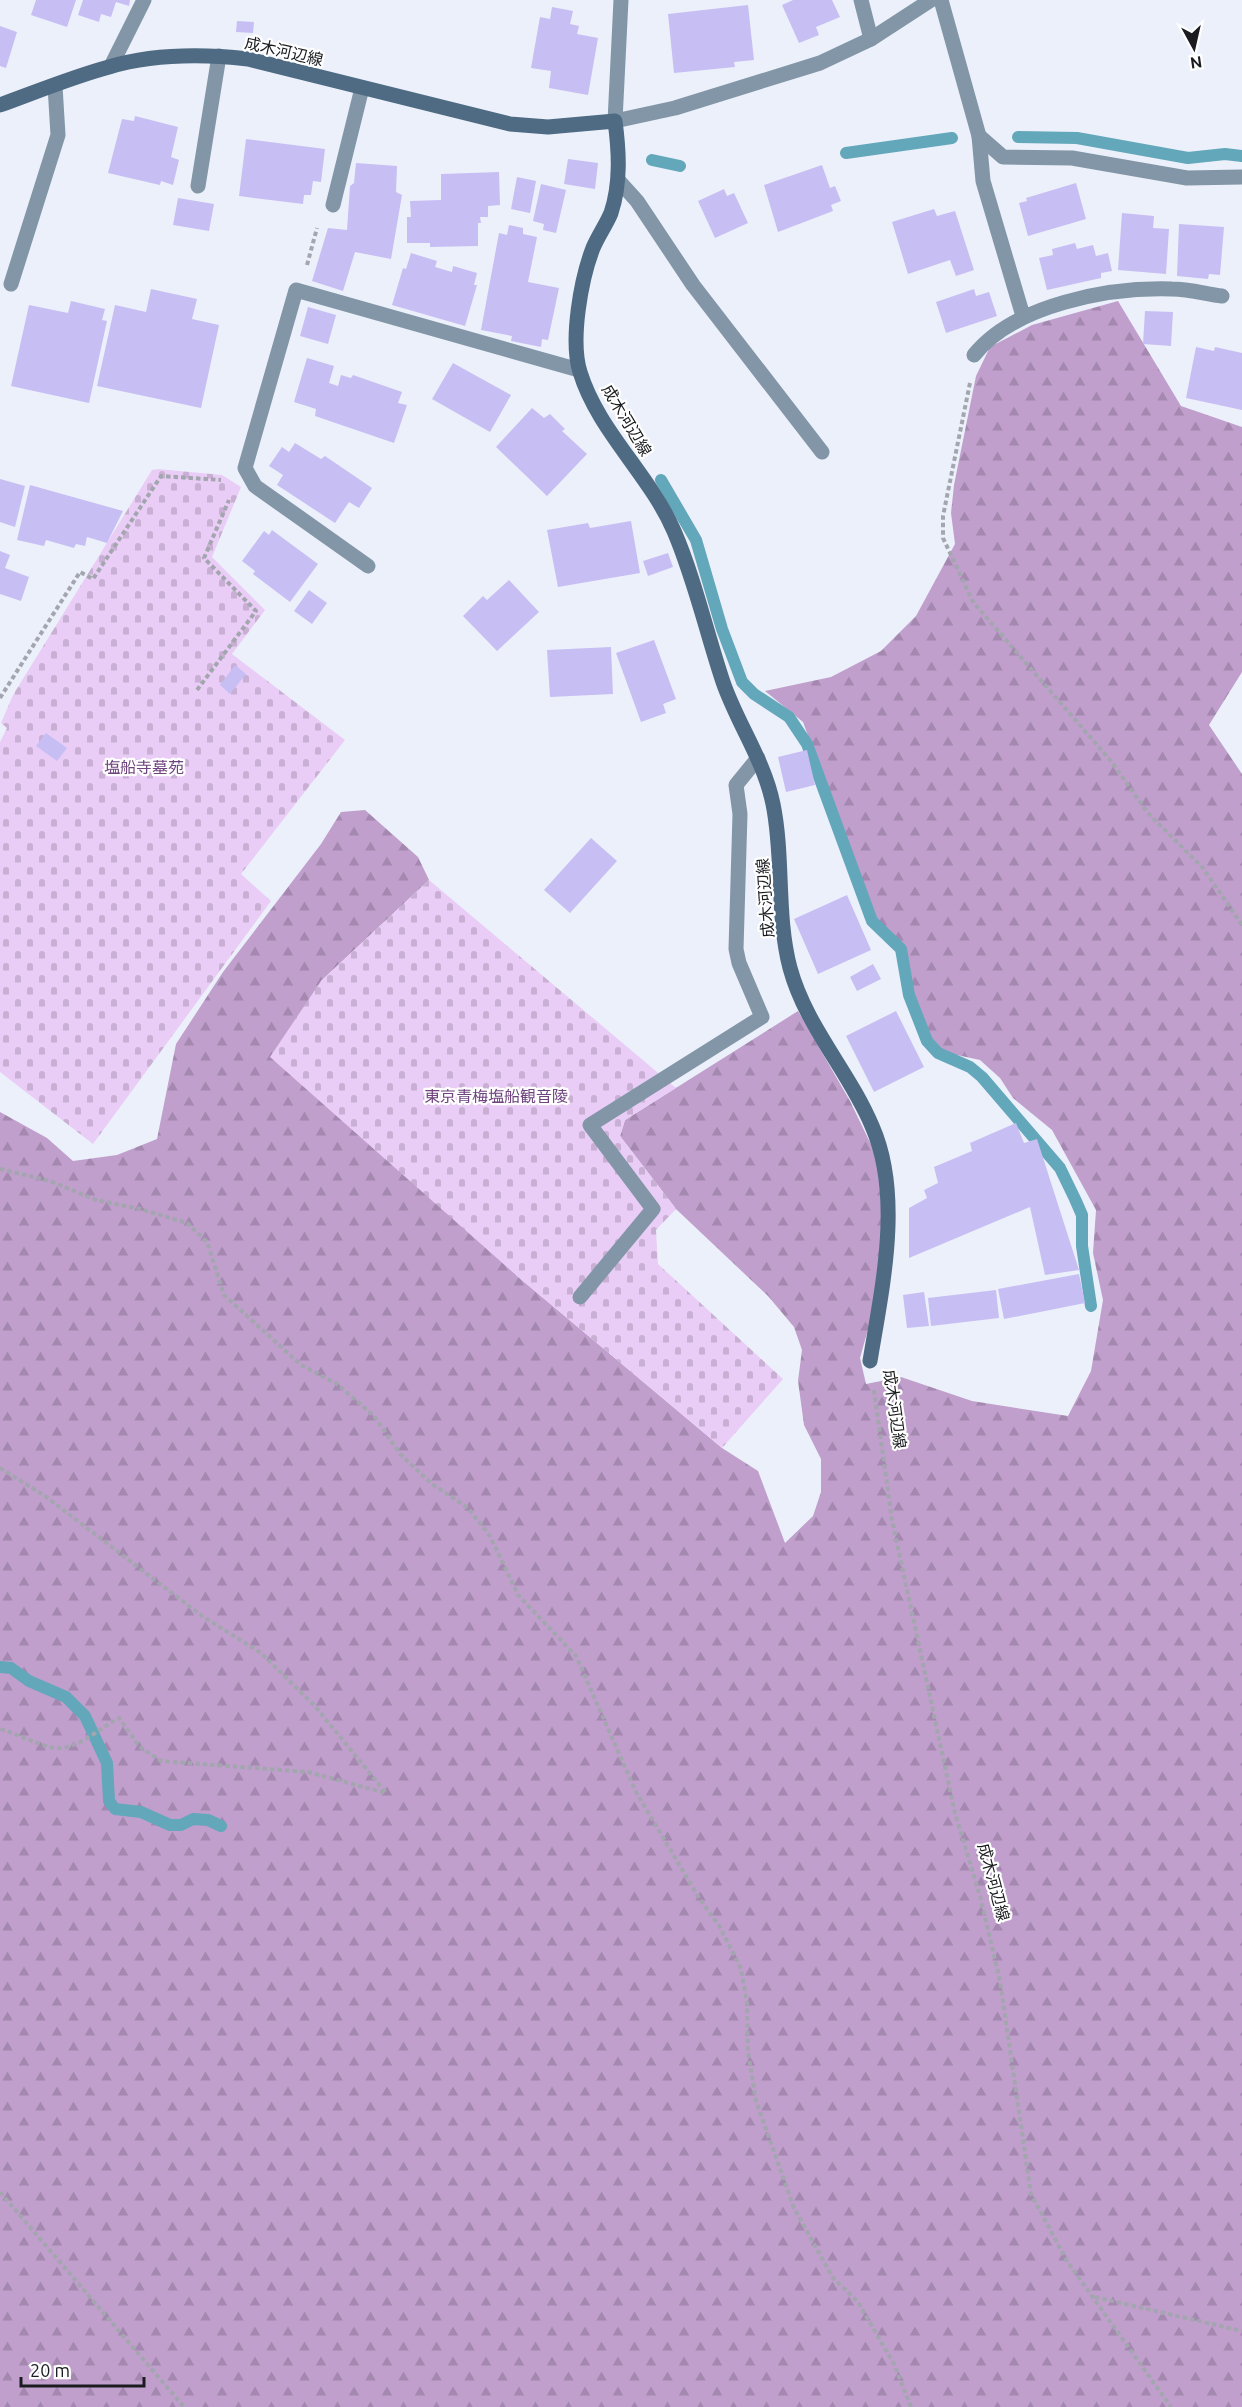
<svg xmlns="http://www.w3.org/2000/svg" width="1242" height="2407" font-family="Ubuntu,'Noto Sans JP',sans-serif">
	<defs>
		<pattern id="forest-firs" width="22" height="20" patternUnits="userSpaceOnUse" patternTransform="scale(1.5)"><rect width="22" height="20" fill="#c09fcd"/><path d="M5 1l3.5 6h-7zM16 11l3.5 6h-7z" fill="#a488b0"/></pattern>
		<pattern id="cemetery-stones" width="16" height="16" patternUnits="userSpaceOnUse" patternTransform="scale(1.5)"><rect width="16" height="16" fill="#eacdf6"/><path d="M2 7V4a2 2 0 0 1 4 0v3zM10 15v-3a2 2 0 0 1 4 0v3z" fill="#c8afd3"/></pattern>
	</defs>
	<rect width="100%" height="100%" fill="#ecf0fa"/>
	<!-- forest -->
	<path fill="url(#forest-firs)" d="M1118 301 1181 406 1242 427V672L1209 725 1242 774V2407H0V1112L47 1138 73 1161 117 1155 157 1139 176 1044 223 972 321 844 341 812 365 810 418 857 429 880 321 981 517 1276 722 1448 758 1471 785 1543 813 1516 821 1492V1459L804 1425 798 1381 802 1350 794 1327 768 1296 676 1209 620 1136 625 1120 798 1011 850 1101 876 1155 883 1202 881 1254 872 1315 860 1358 866 1384 901 1377 972 1401 1068 1416 1091 1371 1103 1300 1093 1253 1096 1210 1052 1130 1013 1098 1000 1078 980 1060 943 1052 930 1036 915 1004 903 946 876 919 803 722 765 691 831 677 881 651 916 616 955 544 951 513 954 485 976 376 990 347 1032 325Z"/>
	<!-- cemetery -->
	<path fill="url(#cemetery-stones)" d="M158 469 222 475 241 487 212 557 265 610 232 654 345 740 241 874 271 901 93 1144 0 1072V742L7 728 1 723 13 695 152 470Z
		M429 880 676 1088 625 1120 620 1136 676 1209 656 1230 658 1264 783 1379 722 1448 517 1276 270 1057 321 981Z"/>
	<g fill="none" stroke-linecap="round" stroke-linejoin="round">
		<!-- stream -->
		<path stroke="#63a7bb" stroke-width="12" d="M1018 137 1077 138 1188 158 1225 154 1242 156
			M846 153 952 138
			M652 160 680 166
			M661 480 696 540 722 629 742 682 754 694 789 717 807 744 872 921 901 949 909 995 927 1041 938 1053 970 1067 982 1077 1060 1168 1075 1199 1082 1215V1246L1091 1306
			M0 1667 11 1668 29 1681 66 1697 85 1716 107 1763 109 1801 115 1809 141 1812 170 1825H181L193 1819 208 1820 221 1826"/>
	</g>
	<!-- building -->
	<path fill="#c7bef4" d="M36 0H76L67 27 31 15Z
		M83 0H130L129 6 116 2 111 17 101 14 99 22 78 15Z
		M793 0H832L840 17 816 27 819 35 799 43 782 5Z
		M748 5 754 60 734 62 735 67 674 73 668 14Z
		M552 7 573 11 570 24 579 26 577 34 598 38 588 95 549 88 551 71 531 68 540 17 550 19Z
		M237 21 254 22 253 33 236 32Z
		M0 26 17 32 6 68 0 66Z
		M135 116 178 127 171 157 179 160 173 185 161 181 160 185 108 173 122 119 134 121Z
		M246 139 325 149 321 182 313 181 311 195H304L303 204 239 196Z
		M568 159 598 163 595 189 564 184Z
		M356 163 397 166 396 192 402 195 391 259 355 252 343 291 312 281 328 228 347 230 350 186 354 183Z
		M822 165 830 188 835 186 841 201 831 205 833 211 778 232 764 185Z
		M499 172 500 205 488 206V217H480L481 223H478V246L430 247V243H407V217H411L410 201 441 200V174Z
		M517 177 536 181 530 213 511 209Z
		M1076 183 1086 219 1028 236 1019 203 1027 201 1026 198Z
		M541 184 566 190 556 233 543 230 544 224 533 221Z
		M724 189 727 196 734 193 748 223 715 238 698 201Z
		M178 198 214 204 209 231 173 225Z
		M934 209 937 216 955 211 974 270 956 276 950 260 908 274 892 222Z
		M1122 213 1154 216 1153 228 1169 229 1166 274 1118 270Z
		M1179 224 1224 227 1220 275 1209 274 1208 279 1177 276Z
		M509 225 523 228V234L537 237 528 282 559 288 548 340 542 339 541 347 511 341 512 336 481 330 499 233 507 235Z
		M1075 243 1077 249 1093 245 1096 256 1108 253 1112 271 1101 273V278L1047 290 1039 258 1053 255 1052 249Z
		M411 253 437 261 435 267 452 272 453 266 477 273 474 285H477L465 326 392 305 403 268 406 269Z
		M151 289 197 299 192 319 219 325 201 408 97 386 115 305 146 312Z
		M974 289 976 296 989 292 997 316 946 333 936 302Z
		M71 301 105 309 102 320 107 321 89 403 11 386 29 305 68 313Z
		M308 307 336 315 328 344 300 336Z
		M1145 311 1173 312 1171 346 1143 344Z
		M1196 347 1214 351 1215 347 1242 353V410L1186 398Z
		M307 358 334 366 329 383 338 386 341 375 351 378 353 375 402 392 398 403 407 405 394 443 315 416 316 409 294 402Z
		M453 363 511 395 490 432 432 399Z
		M532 408 544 418 550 414 565 429 562 431 587 454 547 496 496 447Z
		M295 443 321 459 325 456 372 488 359 508 349 502 335 523 277 485 283 475 269 466 282 447 289 452Z
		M0 479 25 486 15 527 0 522Z
		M30 485 123 511 107 543 87 537 85 546 76 544 74 548 46 540 44 546 17 540Z
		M631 521 640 573 558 587 547 530 588 523 590 528Z
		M272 530 318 564 290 602 253 574 255 571 242 561 264 531 269 535Z
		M0 551 10 555 5 568 29 577 21 601 0 594Z
		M668 553 673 567 648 576 643 561Z
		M509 580 539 612 497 651 463 616 483 596 487 600Z
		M309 590 327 603 312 624 294 611Z
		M654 640 676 699 663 704 666 713 641 722 616 653Z
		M611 647 613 694 550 697 547 650Z
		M235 665 246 674 230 694 220 685Z
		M46 733 67 748 57 761 36 746Z
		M807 750 815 785 786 792 778 757Z
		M591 838 617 861 570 913 544 890Z
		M847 895 871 950 818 974 794 919Z
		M873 964 881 979 857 991 850 977Z
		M896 1011 924 1067 874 1092 846 1036Z
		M1016 1123 1024 1143 1037 1139 1079 1270 1045 1275 1030 1207 909 1258V1208L927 1198 924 1190 938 1183 934 1167 972 1151 970 1143Z
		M1079 1274 1085 1303 1004 1319 998 1289Z
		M996 1290 999 1318 931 1326 928 1298Z
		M924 1292 929 1326 907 1328 903 1295Z"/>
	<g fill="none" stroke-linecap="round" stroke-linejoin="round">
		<!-- path -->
		<path stroke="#a3a6ae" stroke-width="4" stroke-dasharray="4.5 3" stroke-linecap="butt" d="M307 265 317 228
			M970 383 943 516V538L973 602 1111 761 1147 812 1203 868 1242 925
			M197 690 256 611 204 558 229 500
			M0 698 80 572 93 579 161 476 221 480
			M0 1169 50 1181 96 1200 140 1209 187 1223 207 1242 224 1295 301 1365 337 1384 374 1416 401 1455 432 1484 468 1508 490 1536 518 1595 576 1656 636 1792 699 1898 720 1927 741 1969 747 2003 748 2052 756 2101 794 2208 833 2278 858 2302 894 2364 911 2407
			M874 1390 892 1520 955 1813 980 1896 1000 1981 1031 2194 1067 2261 1171 2407
			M0 1468 45 1496 202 1616 261 1653 314 1705 386 1793 308 1772 161 1761 139 1746 119 1718C100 1728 72 1754 50 1747 33 1743 18 1734 0 1729
			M0 2192 184 2407
			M1095 2297 1242 2331"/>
		<!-- service -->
		<path stroke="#8296a7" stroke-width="15" d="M861 0 871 39
			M111 66 144 0
			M615 121 621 0
			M979 136 1003 157 1072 158 1187 178 1242 177
			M979 136 983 181 1023 316
			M618 180 637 201 693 285 822 452
			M198 186 219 56
			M333 205 362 88
			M11 284 58 135 55 86
			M974 355C1015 304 1110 287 1172 289 1189 289 1206 294 1222 296
			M368 566 255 486 245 468 296 290 579 370
			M580 1297 653 1209 590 1125 762 1017 739 963 736 949 740 814 736 785 758 758"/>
		<!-- minor -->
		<path stroke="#8296a7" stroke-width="15" d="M941 0 979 136
			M615 121 675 108 820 63 871 39 931 0"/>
		<!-- secondary -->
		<path stroke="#4e6b83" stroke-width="15" d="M0 105C36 92 72 77 109 67 153 54 203 54 248 59L510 124 548 127 615 121C619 151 621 183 611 213 606 225 598 236 593 248 581 279 570 340 580 372 598 431 650 475 674 531 695 580 706 631 723 682 737 723 764 760 773 804 784 858 776 915 790 968 806 1027 849 1071 872 1126 903 1196 882 1288 870 1361"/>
	</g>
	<g text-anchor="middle" stroke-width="4.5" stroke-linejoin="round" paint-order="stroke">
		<!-- street labels -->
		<g font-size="16" fill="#1b1c20" stroke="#fff">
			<text transform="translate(284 51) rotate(13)" y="6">成木河辺線</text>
			<text transform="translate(627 420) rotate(59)" y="6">成木河辺線</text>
			<text transform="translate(765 898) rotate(-94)" y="6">成木河辺線</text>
			<text transform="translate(895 1409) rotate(82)" y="6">成木河辺線</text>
			<text transform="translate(994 1882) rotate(75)" y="6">成木河辺線</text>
		</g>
		<!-- park labels -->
		<g font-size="16" fill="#6e437e" stroke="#fff">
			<text x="144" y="773">塩船寺墓苑</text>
			<text x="496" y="1102">東京青梅塩船観音陵</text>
		</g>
	</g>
	<!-- north arrow -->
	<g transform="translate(1194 48) rotate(172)" stroke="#ffffff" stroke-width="4.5" paint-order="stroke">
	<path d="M0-4.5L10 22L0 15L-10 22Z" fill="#1b1c20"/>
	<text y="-9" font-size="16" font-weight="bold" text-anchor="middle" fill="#1b1c20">N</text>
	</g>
	<!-- scale -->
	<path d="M21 2377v9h123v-9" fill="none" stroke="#1b1c20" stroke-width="3"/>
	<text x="30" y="2377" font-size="18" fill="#1b1c20" stroke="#ffffff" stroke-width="4.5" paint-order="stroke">20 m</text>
</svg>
